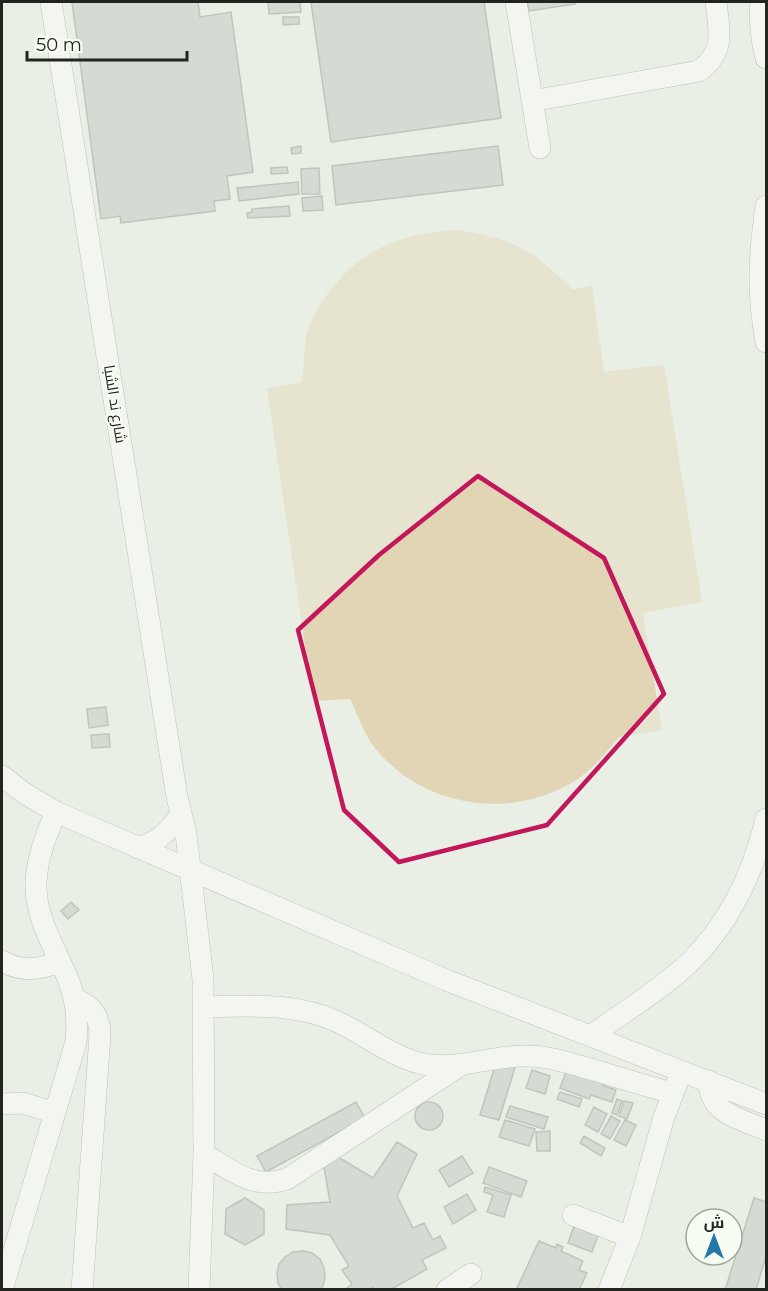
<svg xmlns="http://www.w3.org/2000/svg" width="768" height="1291" font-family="Montserrat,Cairo,sans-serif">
	<rect width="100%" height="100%" fill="#e9efe4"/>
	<!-- green -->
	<path fill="#e2d5b5" d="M457 230C513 238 533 250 573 290L592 285 604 372 664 365 702 602 643 613 662 730 619 737C604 755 590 773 570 784 505 820 422 806 375 748 364 735 358 715 350 699L313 701 267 388 302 382C304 367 304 351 306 337 309 321 320 304 329 292 364 246 403 234 457 230Z"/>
	<!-- building -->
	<path fill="#b9c3bc" stroke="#8a948d" stroke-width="1.5" d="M72 2H198L200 17 231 12 253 172 227 176 230 199 214 201 215 211 121 223 120 216 101 219Z
		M268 2H300L301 12 269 14Z
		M311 2H484L501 118 331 142Z
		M527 2H574L575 4 529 11Z
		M283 17H299V24L283 25Z
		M301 146V153L292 154 291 148Z
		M498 146 503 185 336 205 332 166Z
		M287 167 288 173 271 174V168Z
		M319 168 320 194H302L301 169Z
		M298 182 299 194 239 201 237 188Z
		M322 196 323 210 303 211 302 198Z
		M289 206 290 216 248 218 247 213 252 212V209Z
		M106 707 108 725 89 728 87 709Z
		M109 734 110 747 92 748 91 735Z
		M71 902 79 910 68 919 61 911Z
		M497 1059 516 1064 499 1120 480 1115Z
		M569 1064 604 1078 602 1085 616 1090 612 1102 591 1095 589 1099 560 1088Z
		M532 1070 550 1076 545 1094 526 1088Z
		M560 1092 582 1099 579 1107 557 1099Z
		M617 1099 622 1101 617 1115 612 1113Z
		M624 1101 633 1103 627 1119 619 1116Z
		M415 1116a14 14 0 1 1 28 0a14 14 0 1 1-28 0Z
		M356 1102 365 1118 266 1172 257 1156Z
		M510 1106 548 1117 544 1129 506 1117Z
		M594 1107 607 1114 598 1132 585 1125Z
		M611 1116 620 1121 610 1139 601 1134Z
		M505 1120 535 1129 529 1146 499 1137Z
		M625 1120 636 1125 626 1146 614 1140Z
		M550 1131V1151H537L536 1132Z
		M584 1136 605 1148 601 1156 580 1143Z
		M397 1142 417 1154 397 1196 413 1228 424 1223 433 1240 440 1236 446 1248 422 1260 427 1269 390 1290H374L373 1287 369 1290H345L352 1284 342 1270 349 1266 330 1235 286 1229 287 1205 330 1202 324 1167 338 1157 373 1178Z
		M462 1156 473 1173 449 1187 439 1170Z
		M489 1167 527 1181 521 1197 483 1183Z
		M485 1187 511 1195 504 1217 487 1212 493 1195 484 1192Z
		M467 1194 476 1210 453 1224 444 1207Z
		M245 1198 264 1210V1234L245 1245 225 1234 226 1209Z
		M754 1198 766 1202V1256L756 1290H725Z
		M574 1226 598 1235 592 1252 568 1243Z
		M539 1241 556 1248 557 1244 563 1247 561 1251 583 1261 579 1270 587 1273 579 1290H521L517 1288Z
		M303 1251 312 1253 320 1259 324 1268 325 1277 323 1286 320 1290H282L278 1283 277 1273 279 1264 285 1257 293 1252Z"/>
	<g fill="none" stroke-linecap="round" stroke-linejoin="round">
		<defs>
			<path id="minor" d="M51 2 177 797 186 834 203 979 204 1154 199 1290
				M516 2 540 148
				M761 2C759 22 761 38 766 58
				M532 101 699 71C726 51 719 31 716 2
				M766 206C759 256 757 293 766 342
				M2 776 24 793 56 812 446 980 766 1104
				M138 848C155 843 167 834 177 819
				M2 961C21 972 39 970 59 962
				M74 999C92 1005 100 1016 100 1035L82 1290
				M204 1007C250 1006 295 1002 338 1022 365 1035 390 1055 419 1063 456 1072 491 1055 527 1056 550 1056 572 1064 594 1070 620 1078 646 1086 672 1093
				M592 1035C624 1012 660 990 689 963 730 923 753 874 766 819
				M709 1081C709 1114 741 1119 766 1130
				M2 1104 23 1103 55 1113
				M204 1154C232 1171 253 1190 287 1179L461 1065
				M573 1215 630 1237
				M2 1290 76 1042C78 1021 76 998 68 979 55 948 35 918 36 883 37 858 46 835 56 812
				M447 1290 471 1274
				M609 1290 630 1237 664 1117 677 1083"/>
		</defs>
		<!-- minor casing -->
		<use href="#minor" stroke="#8a8f86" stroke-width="22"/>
		<!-- minor -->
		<use href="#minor" stroke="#fff" stroke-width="21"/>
	</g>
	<!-- marked area -->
	<path d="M0 0H768V1291H0ZM478 476 604 558 664 694 547 825 399 862 344 810 298 630 379 555Z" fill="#e9efe4" fill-opacity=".55" fill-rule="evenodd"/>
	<path fill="none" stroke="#c2185b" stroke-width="4.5" stroke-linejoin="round" d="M478 476 604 558 664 694 547 825 399 862 344 810 298 630 379 555Z"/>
	<g text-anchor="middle" stroke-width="5" stroke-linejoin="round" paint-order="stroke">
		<!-- street labels -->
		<g font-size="15" fill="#222420" stroke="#f6fcf2">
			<text transform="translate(115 404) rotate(81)" y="5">شارع ند الشبا</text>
		</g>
	</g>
	<!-- border -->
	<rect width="768" height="1291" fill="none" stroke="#222420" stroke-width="6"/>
	<!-- north arrow -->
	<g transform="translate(714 1237)"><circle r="28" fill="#f6fcf2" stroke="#a1a69e" stroke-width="1.5"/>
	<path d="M0-4.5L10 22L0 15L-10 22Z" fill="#2278a8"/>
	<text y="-9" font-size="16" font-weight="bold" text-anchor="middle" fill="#222420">ش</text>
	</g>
	<!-- scale -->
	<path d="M27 51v9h160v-9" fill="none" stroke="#222420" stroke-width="3"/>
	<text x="36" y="51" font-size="18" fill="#222420" stroke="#f6fcf2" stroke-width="4.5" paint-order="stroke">50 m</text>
</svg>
